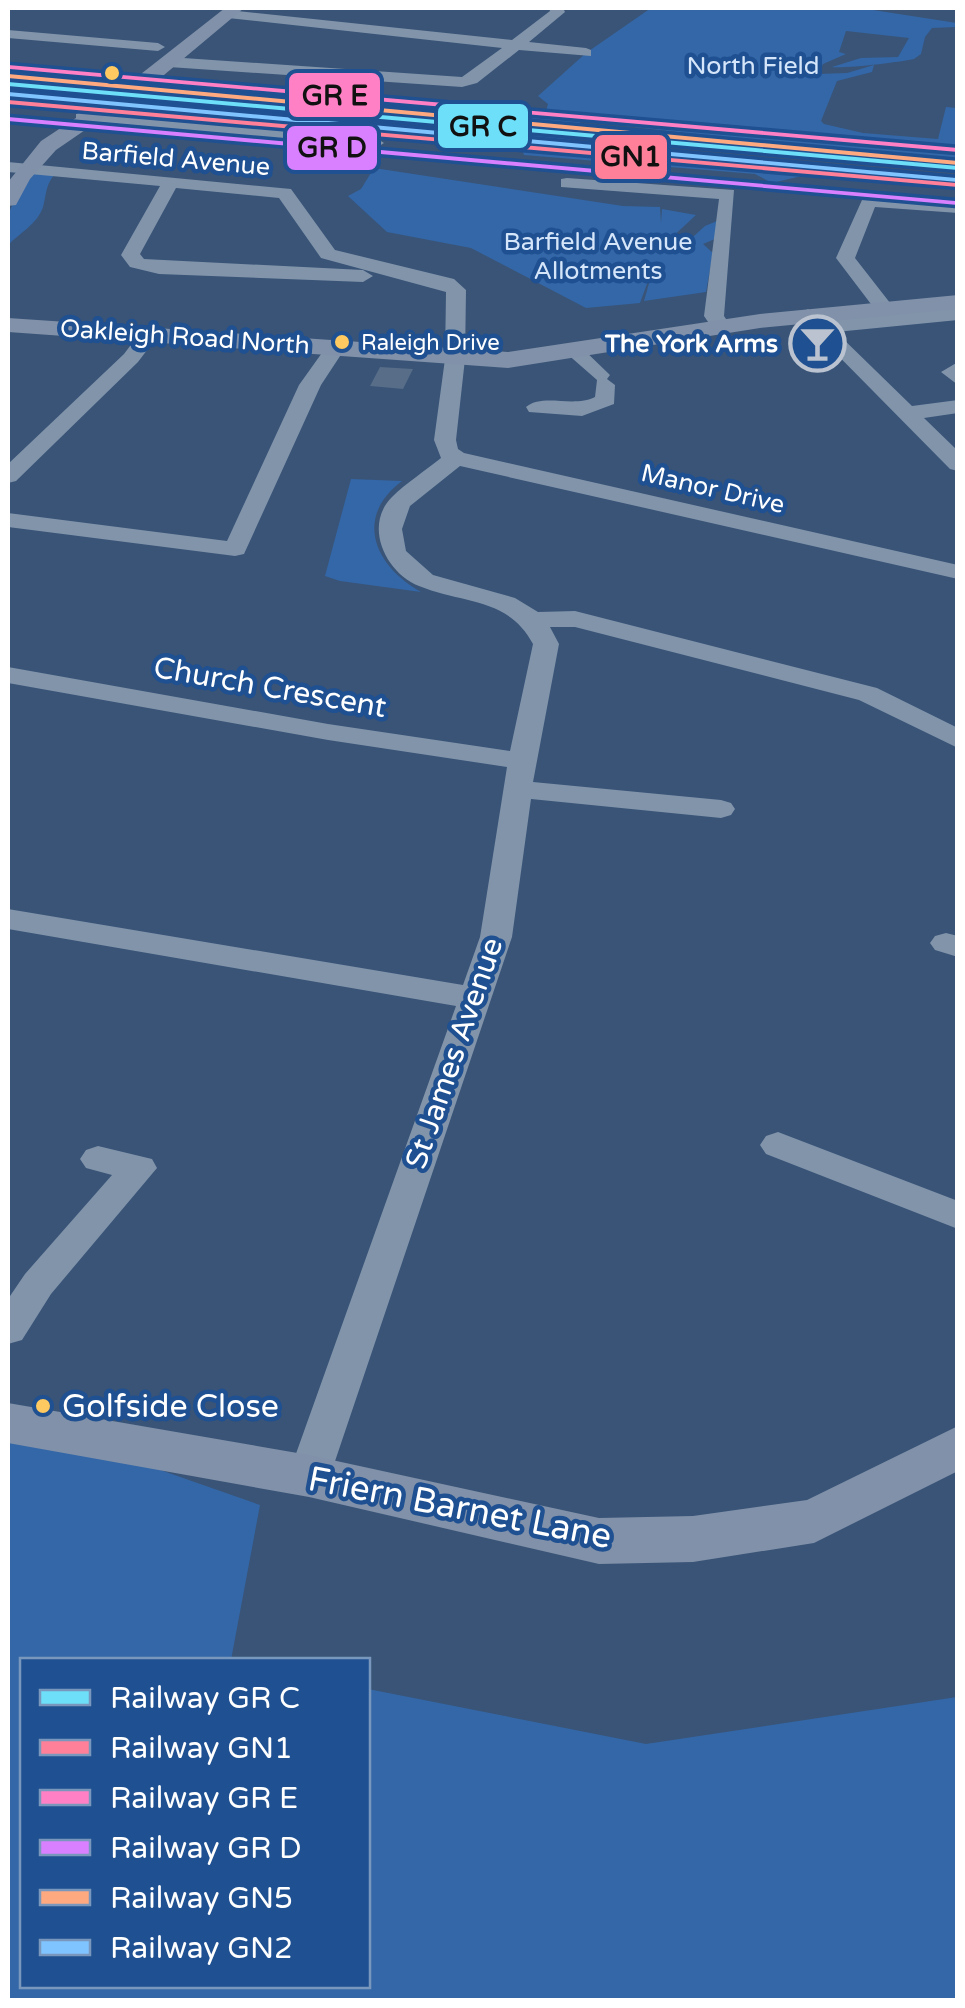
<svg xmlns="http://www.w3.org/2000/svg" width="965" height="2008" font-family="'Varela Round',sans-serif">
	<rect width="100%" height="100%" fill="#395477"/>
	<!-- green -->
	<path fill="#3467a7" d="M651 8H860L957 23V27L932 28 925 37 921 54 914 59C902 62 842 69 832 67L861 58 898 57 909 38 846 31 839 52 846 54 823 64 818 74 847 73 874 65 872 72 837 81 821 121 824 124 863 133 938 139 946 107 957 108V160L833 150 581 121 567 145 957 175V181L827 170 772 183 755 174 524 155 519 140 528 129 516 119 546 111 548 104 538 96 586 53Z
		M374 168 623 206 660 207 661 223 662 209 696 215 668 241 684 245 705 226 717 221V238L703 244 713 253 706 292 644 301 655 262 640 303 586 308 471 248 387 232 348 196 361 189Z
		M28 173 54 175C45 187 47 193 43 207 38 223 19 234 8 245V214Z
		M351 479 402 481C353 518 375 566 421 592L340 581 325 576Z
		M8 1437 106 1451 260 1505 231 1660H22V1986H368V1689L646 1744 957 1697V2000H8Z"/>
	<!-- building -->
	<path fill="#576d88" d="M380 367 413 369 403 389 370 386Z"/>
	<g fill="none" stroke-linecap="round" stroke-linejoin="round">
		<!-- minor -->
		<path fill="#8194aa" fill-rule="evenodd" d="M549 8H563L565 12 529 42 586 48 591 50V56L519 50 477 83 462 87 169 67 161 62 169 57 462 77 502 48 228 18 221 14 228 10 512 40 550 11Z
			M8 30 158 43 165 47 158 51 8 38Z
			M82 112 376 138 384 143 376 148 76 120V114Z
			M8 162 291 189 335 250 454 279 466 290 465 359 456 440 458 449 464 453 958 565V579L460 466 410 506 402 529 406 551 433 575 515 598 538 612 575 611 877 688 958 728V748L859 700 575 627H550L559 644 533 782 721 800 731 803 735 809 731 815 721 818 531 799 512 937 330 1476 324 1488 309 1493 294 1488 288 1476 456 1006 8 929V909L463 985 480 937 507 767 328 740 8 683V667L328 724 510 751 533 644C508 597 463 604 419 586 386 573 363 526 392 497 406 483 425 471 441 458L434 440 445 359 446 292 321 258 279 198 176 188 140 254 144 259 363 270 373 276 363 282 159 274 130 267 121 255 160 186 8 172Z
			M567 178 734 190 724 316 732 328 729 332H715L704 316 719 199 561 187V179Z
			M879 196 958 203V213L875 207 855 258 894 308 884 314 877 312 836 258 862 200Z
			M958 308V320L836 332 912 406 958 400V413L924 418 958 451V471L950 469 798 315 808 309 825 321Z
			M150 327 160 333 138 362 16 481 8 483V464L124 354 143 329Z
			M336 341 346 347 321 385 244 554 235 556 8 527V513L227 541 299 385 329 343Z
			M575 346 582 348 610 375 607 379 615 385 614 404 582 416 529 412 526 407C543 393 573 408 595 397L597 380 565 352Z
			M958 362V385L941 372Z
			M946 933 958 936V957L935 950 930 943 935 936Z
			M778 1132 958 1201V1229L766 1154 760 1145 766 1136Z
			M98 1146 152 1159 157 1168 51 1294 22 1340 8 1344V1299L25 1274 112 1175 86 1168 80 1159 86 1150Z"/>
		<!-- major -->
		<path fill="#8091a9" fill-rule="evenodd" d="M225 8H244L158 80 56 150 30 179 16 205 8 206V182L41 141 132 81Z
			M958 295V309L760 328 508 368 8 332V318L508 352 760 314Z
			M8 1403 309 1455 599 1518 693 1516 807 1500 958 1426V1471L814 1543 693 1562 599 1564 309 1497 8 1443Z"/>
		<defs>
			<path id="rail-1" d="M8 82 958 166V170L8 86Z"/>
			<path id="rail-2" d="M8 100 956 183 958 187 8 104Z"/>
			<path id="rail-3" d="M8 65 958 148V152L10 69Z"/>
			<path id="rail-4" d="M8 117 955 201 958 205 8 121Z"/>
			<path id="rail-5" d="M8 74 958 161V165L8 78Z"/>
			<path id="rail-6" d="M8 92 956 178 958 182 8 96Z"/>
		</defs>
		<!-- rail-1 casing -->
		<use href="#rail-1" stroke="#1f5091" stroke-width="7"/>
		<!-- rail-2 casing -->
		<use href="#rail-2" stroke="#1f5091" stroke-width="7"/>
		<!-- rail-3 casing -->
		<use href="#rail-3" stroke="#1f5091" stroke-width="7"/>
		<!-- rail-4 casing -->
		<use href="#rail-4" stroke="#1f5091" stroke-width="7"/>
		<!-- rail-5 casing -->
		<use href="#rail-5" stroke="#1f5091" stroke-width="7"/>
		<!-- rail-6 casing -->
		<use href="#rail-6" stroke="#1f5091" stroke-width="7"/>
		<!-- rail-1 -->
		<use href="#rail-1" fill="#6ddff8" fill-rule="evenodd"/>
		<!-- rail-2 -->
		<use href="#rail-2" fill="#ff8098" fill-rule="evenodd"/>
		<!-- rail-3 -->
		<use href="#rail-3" fill="#ff80c5" fill-rule="evenodd"/>
		<!-- rail-4 -->
		<use href="#rail-4" fill="#d880ff" fill-rule="evenodd"/>
		<!-- rail-5 -->
		<use href="#rail-5" fill="#ffa980" fill-rule="evenodd"/>
		<!-- rail-6 -->
		<use href="#rail-6" fill="#80c4ff" fill-rule="evenodd"/>
	</g>
	<!-- icons -->
	<defs>
		<symbol id="bar-ring" viewBox="-11 -11 22 22"><circle r="9.5" fill="#1f5091" stroke="#bac3cf" stroke-width="1.5"/><path d="M-6-5H6L.8 .8V4.5H3.5V6h-7V4.5H-.8V.8Z" fill="#bac3cf"/></symbol>
	</defs>
	<g fill-rule="evenodd">
		<use href="#bar-ring" x="786" y="312" width="63" height="63"/>
	</g>
	<!-- markers -->
	<g fill="#fdc960" stroke="#1f5091" stroke-width="4">
		<circle cx="112" cy="73" r="9"/>
		<circle cx="342" cy="342" r="9"/>
		<circle cx="43" cy="1406" r="9"/>
	</g>
	<g text-anchor="middle" stroke-width="9" stroke-linejoin="round" paint-order="stroke">
		<!-- far-bus labels -->
		<g font-size="22" fill="#fff" stroke="#1f5091" text-anchor="start">
			<text x="361" y="350">Raleigh Drive</text>
		</g>
		<!-- far-park labels -->
		<g font-size="25" fill="#d6e6fa" stroke="#1f5091">
			<text x="753" y="74">North Field</text>
			<text x="598" y="250">Barfield Avenue<tspan x="598" dy="29">Allotments</tspan></text>
		</g>
		<!-- far-street labels -->
		<g font-size="25" fill="#fff" stroke="#1f5091">
			<text transform="translate(176 158) rotate(5)" y="9">Barfield Avenue</text>
			<text transform="translate(185 336) rotate(4)" y="9">Oakleigh Road North</text>
			<text transform="translate(713 488) rotate(13)" y="9">Manor Drive</text>
		</g>
		<!-- far-poi labels -->
		<g font-size="25" font-weight="bold" fill="#fff" stroke="#1f5091" text-anchor="end">
			<text x="778" y="352">The York Arms</text>
		</g>
		<!-- street labels -->
		<g font-size="30" fill="#fff" stroke="#1f5091">
			<text transform="translate(270 687) rotate(10)" y="10">Church Crescent</text>
			<text transform="translate(454 1053) rotate(-71)" y="10">St James Avenue</text>
		</g>
		<!-- near-bus labels -->
		<g font-size="32" fill="#fff" stroke="#1f5091" text-anchor="start">
			<text x="62" y="1417">Golfside Close</text>
		</g>
		<!-- near-street labels -->
		<g font-size="35" fill="#fff" stroke="#1f5091">
			<text transform="translate(460 1507) rotate(11)" y="12">Friern Barnet Lane</text>
		</g>
	</g>
	<g stroke="#1f5091" stroke-width="4">
		<rect x="287" y="71" width="95" height="48" rx="10" fill="#ff80c5"/>
		<rect x="436" y="102" width="94" height="48" rx="10" fill="#6ddff8"/>
		<rect x="285" y="124" width="94" height="48" rx="10" fill="#d880ff"/>
		<rect x="593" y="133" width="76" height="48" rx="10" fill="#ff8098"/>
	</g>
	<g font-size="28" text-anchor="middle" font-weight="bold" fill="#111">
		<text x="335" y="105">GR E</text>
		<text x="483" y="136">GR C</text>
		<text x="332" y="157">GR D</text>
		<text x="631" y="166">GN1</text>
	</g>
	<!-- border -->
	<rect width="965" height="2008" fill="none" stroke="#ffffff" stroke-width="20"/>
	<!-- legend -->
	<rect x="20" y="1658" width="350" height="330" fill="#1f5091" stroke="#7996bd" stroke-width="2.5"/>
	<rect x="40" y="1690" width="50" height="15" fill="#6ddff8" stroke="#7996bd" stroke-width="2.5"/>
	<text x="110" y="1708" font-size="30" fill="#ffffff">Railway GR C</text>
	<rect x="40" y="1740" width="50" height="15" fill="#ff8098" stroke="#7996bd" stroke-width="2.5"/>
	<text x="110" y="1758" font-size="30" fill="#ffffff">Railway GN1</text>
	<rect x="40" y="1790" width="50" height="15" fill="#ff80c5" stroke="#7996bd" stroke-width="2.5"/>
	<text x="110" y="1808" font-size="30" fill="#ffffff">Railway GR E</text>
	<rect x="40" y="1840" width="50" height="15" fill="#d880ff" stroke="#7996bd" stroke-width="2.5"/>
	<text x="110" y="1858" font-size="30" fill="#ffffff">Railway GR D</text>
	<rect x="40" y="1890" width="50" height="15" fill="#ffa980" stroke="#7996bd" stroke-width="2.5"/>
	<text x="110" y="1908" font-size="30" fill="#ffffff">Railway GN5</text>
	<rect x="40" y="1940" width="50" height="15" fill="#80c4ff" stroke="#7996bd" stroke-width="2.5"/>
	<text x="110" y="1958" font-size="30" fill="#ffffff">Railway GN2</text>
</svg>
